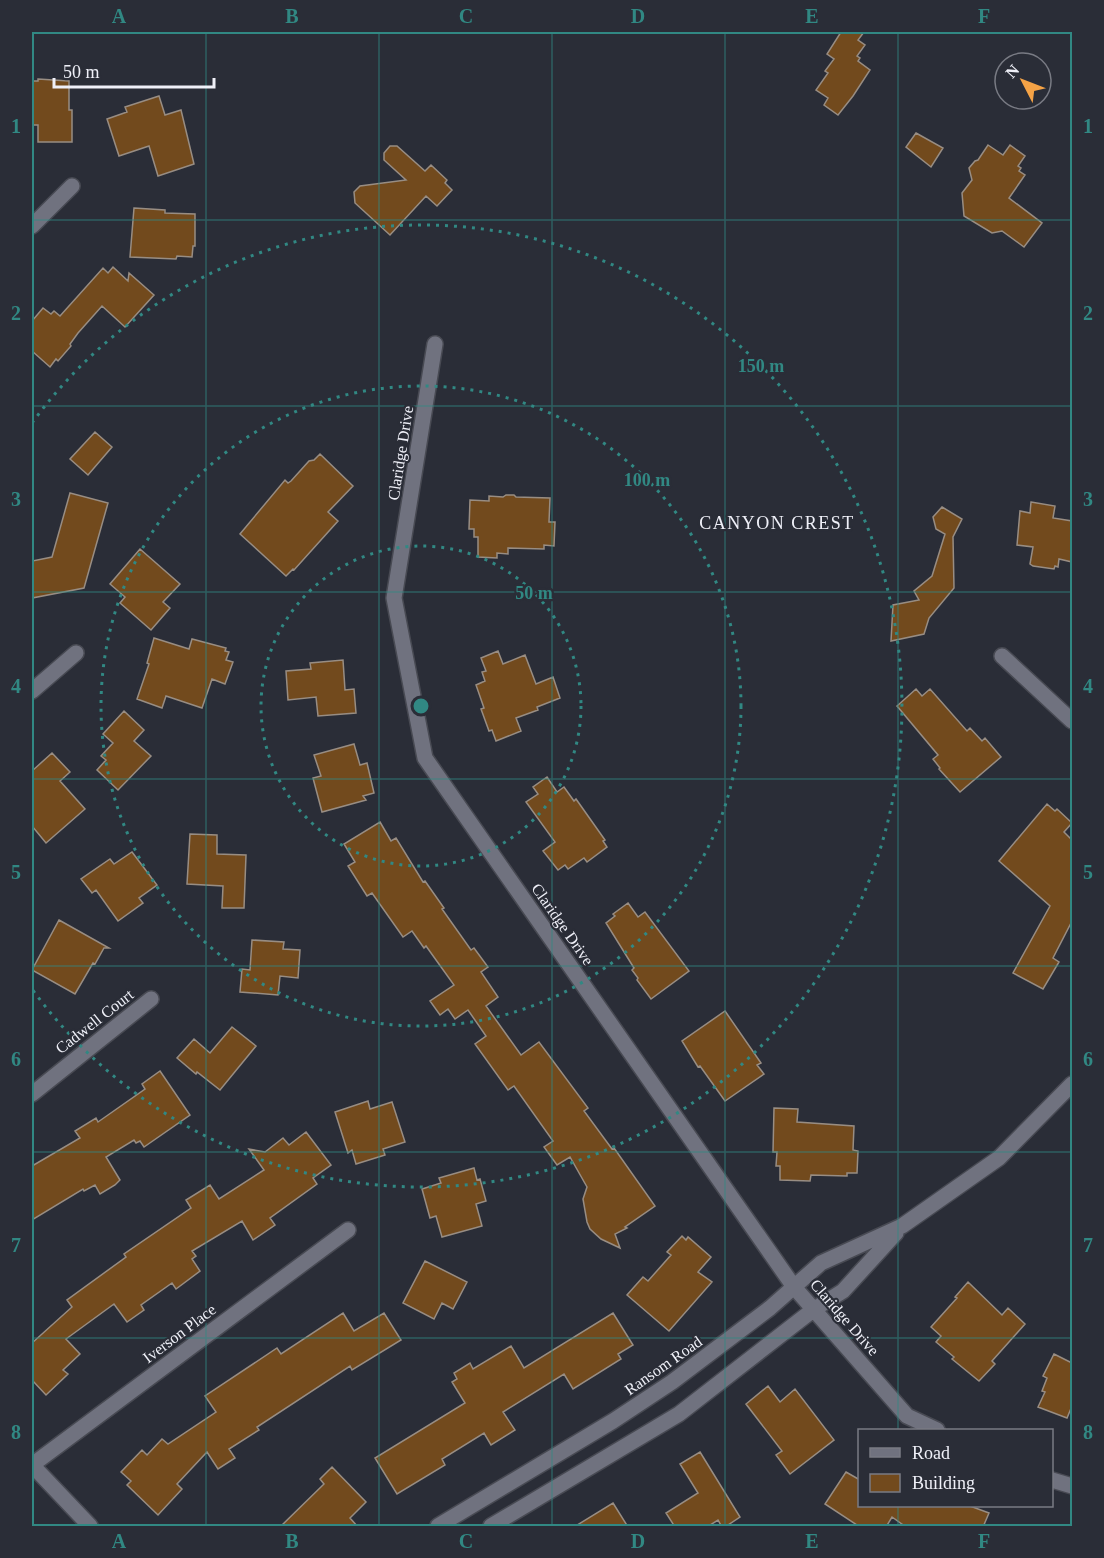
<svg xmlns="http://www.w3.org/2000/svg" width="1104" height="1558" font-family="'Times New Roman',serif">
	<rect width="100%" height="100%" fill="#2a2d37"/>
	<!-- building -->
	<path fill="#724a1d" stroke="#988d83" stroke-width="1.5" d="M841 32H864L858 40 865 45 857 56 860 58 858 61 870 70 853 96 838 115 824 105 828 98 816 90 828 73 825 71 834 59 827 54Z
		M38 79 69 81V110H72V142H38V125H32V81H38Z
		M159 96 165 115 181 110 194 164 158 176 149 146 119 156 107 119 127 112 125 107Z
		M916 133 943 148 931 167 906 147Z
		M988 145 1003 155 1010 145 1025 156 1018 166 1021 168 1019 171 1025 175 1009 198 1042 223 1024 247 1002 231 992 233 964 216 962 193 972 180 969 168 975 161 978 160Z
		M390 146H397L425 171 431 165 447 180 445 183 452 190 437 206 426 196 390 235 355 203 354 192 360 186 406 180 384 160V153Z
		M134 208 165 210V213L195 214V246H193L192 257 177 256 176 259 130 257Z
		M113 267 128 281 129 273 154 295 125 327 102 306 78 333 70 344 71 346 58 361 56 359 50 367 32 351V321L43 308 51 314 54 311 60 316 103 268 108 273Z
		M95 432 112 447 88 475 70 459Z
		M320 454 353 486 328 512 338 521 294 570 293 569 286 576 240 534 285 480 288 483 291 481 309 461 314 460Z
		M70 493 108 503 84 588 32 598V561L52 557Z
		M506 495H514L516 497 550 498 549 522H555L554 546 544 545V549L508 548V554L497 553V558L478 557V537H474V529H469L470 500 489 501V496L503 497Z
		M1031 502 1055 506 1053 518 1072 521V562L1059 559 1058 567 1055 566 1054 569 1033 566 1030 564 1033 547 1017 545 1020 511 1030 513Z
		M942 507 962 519 953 537 954 588 929 618 924 634 891 641 893 605 919 600 914 591 932 576 945 534 936 529 933 517Z
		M140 549 180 584 163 602 170 608 151 630 120 603 125 597 110 584Z
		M154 638 189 649 192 639 226 648 225 651 229 652 226 660 233 662 225 684 212 679 202 708 166 696 162 708 137 699 149 664 147 663Z
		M498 651 503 664 525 655 536 684 553 677 560 698 537 707 538 710 516 718 521 731 496 741 492 730 489 731 481 709 484 708 476 685 485 681 482 672 486 671 481 658Z
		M343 660 345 690 354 689 356 713 318 716 316 697 288 700 286 671 311 669 310 663Z
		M916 689 922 696 930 689 967 731 970 728 982 741 985 738 1001 757 960 792 939 769 940 768 933 759 938 755 897 706Z
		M124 711 144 730 134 741 151 756 118 790 97 770 106 760 101 756 113 743 103 734Z
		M354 744 360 765 367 763 374 793 363 796 366 800 322 812 313 778 321 776 314 755Z
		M52 753 70 772 60 781 85 809 46 843 32 826V771Z
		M547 777 557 792 564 787 574 801 576 799 605 840 603 841 607 847 587 862 584 858 568 869 565 865 558 870 543 851 555 842 526 802 538 794 533 787Z
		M1047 804 1055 811 1057 809 1072 823 1064 832 1072 840V921L1053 958 1059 962 1043 989 1013 973 1050 906 999 861Z
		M380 822 391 841 396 838 423 882 425 881 444 908 442 909 471 950 474 948 488 967 481 972 498 997 486 1006 521 1055 539 1042 588 1108 584 1111 612 1149 614 1148 655 1206 625 1227 627 1228 615 1234 620 1248 601 1239 590 1229 587 1222 583 1199 587 1187 570 1157 557 1165 544 1147 553 1141 514 1086 508 1090 475 1044 486 1036 468 1010 455 1019 448 1009 440 1015 430 1001 454 985 426 946 424 948 412 931 403 937 372 893 367 896 348 866 355 862 344 844Z
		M190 834 217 835V854L246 855 244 908H222L223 886 187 884Z
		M132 852 157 885 139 898 143 903 118 921 96 890 92 893 81 879 110 859 114 864Z
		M628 903 638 917 645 912 689 971 651 999 637 980 638 978 632 970 634 968 606 923 615 916 613 914Z
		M59 920 109 948H104L95 964 93 963 75 994 32 970Z
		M252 940 284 942 283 949 300 950 298 978 280 976 278 995 240 992 242 969 250 970Z
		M725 1011 761 1063 757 1065 764 1074 725 1101 700 1066 698 1067 682 1041Z
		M232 1027 256 1046 220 1090 197 1072 196 1074 177 1058 194 1039 210 1053Z
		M160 1071 190 1115 144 1147 140 1141 136 1143 134 1140 106 1157 120 1180 115 1185 100 1194 95 1185 84 1191 83 1189 32 1220V1166L80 1138 75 1131 96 1118 98 1122 145 1089 142 1084Z
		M368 1101 370 1109 392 1102 405 1142 383 1149 385 1155 356 1164 352 1150 348 1153 335 1112Z
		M774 1108 798 1109 797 1122 854 1126 853 1150 858 1151 857 1173H847V1176L811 1175 810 1181 780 1180V1166H776L777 1152H773Z
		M306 1132 331 1165 313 1178 317 1184 270 1218 275 1225 253 1240 242 1221 192 1251 196 1256 192 1259 200 1271 176 1289 172 1283 141 1305 144 1310 127 1322 114 1304 66 1339 80 1354 63 1370 68 1374 46 1395 32 1380V1343L72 1307 67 1300 126 1257 124 1254 191 1208 186 1200 210 1185 219 1199 264 1170 249 1149 265 1152 283 1138 289 1145Z
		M474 1168 477 1180 480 1179 486 1201 476 1204 482 1226 442 1237 436 1216 430 1218 422 1189 441 1183 439 1178Z
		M682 1236 686 1240 688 1237 711 1257 698 1272 712 1282 669 1331 627 1295 643 1277 648 1281 671 1255 667 1252Z
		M425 1261 467 1282 453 1309 442 1303 434 1319 403 1303Z
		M968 1282 1002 1315 1008 1308 1025 1324 992 1361 995 1364 979 1381 952 1359 954 1357 936 1342 941 1336 931 1327 957 1298 955 1297Z
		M343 1313 354 1331 384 1313 401 1340 352 1370 350 1366 257 1427 259 1430 229 1449 235 1458 218 1469 207 1452 177 1484 182 1489 158 1515 127 1485 131 1481 121 1472 142 1450 147 1455 162 1439 168 1444 216 1412 205 1396 277 1348 281 1354Z
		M613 1313 633 1345 618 1354 621 1359 573 1389 564 1374 503 1412 515 1430 491 1445 484 1433 442 1459 445 1465 397 1494 375 1458 465 1403 452 1382 457 1379 454 1373 470 1363 473 1369 511 1346 524 1368Z
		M1054 1354 1072 1363V1406L1067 1418 1038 1407 1045 1392 1042 1391 1047 1378 1043 1376Z
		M768 1386 780 1402 795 1389 834 1440 790 1474 776 1455 782 1451 746 1404Z
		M700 1452 740 1517 725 1527H722L718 1520 707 1527H675L666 1513 698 1493 680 1464Z
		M332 1467 366 1502 350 1518 358 1527H280L324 1484 320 1479Z
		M846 1472 860 1480V1506H970L989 1513 983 1527H906L892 1517 886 1527H860L825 1504Z
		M613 1503 628 1527H574Z"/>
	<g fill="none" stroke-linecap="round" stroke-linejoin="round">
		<defs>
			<path id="minor" d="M32 226 72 186
				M435 344 394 598 425 758 794 1287 907 1416 937 1430
				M1002 656 1072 721
				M32 691 76 653
				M32 1094 151 999
				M32 1465 348 1230
				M32 1465 90 1526
				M1052 1480 1072 1486
				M438 1526 613 1421 672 1382 770 1308 821 1263 902 1226 999 1158 1072 1084
				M491 1526 679 1414 813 1310 843 1291 896 1233"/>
		</defs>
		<!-- minor casing -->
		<use href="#minor" stroke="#484a53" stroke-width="18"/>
		<!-- minor -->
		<use href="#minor" stroke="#70727f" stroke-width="15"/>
	</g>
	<!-- grid -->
	<path fill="none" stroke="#318883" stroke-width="1.5" stroke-opacity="0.55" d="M206 32V1526M379 32V1526M552 32V1526M725 32V1526M898 32V1430M32 220H1072M32 406H1072M32 592H1072M32 779H1072M32 966H1072M32 1152H1072M32 1338H1072M898 1506V1526"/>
	<!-- distance rings -->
	<g fill="none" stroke="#318883" stroke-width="3" stroke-dasharray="3 6">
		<circle cx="421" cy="706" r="160"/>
		<circle cx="421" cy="706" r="320"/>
		<path d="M32 423A481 481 0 1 1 32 989"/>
	</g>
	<g text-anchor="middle" stroke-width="4.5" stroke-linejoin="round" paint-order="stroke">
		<!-- street labels -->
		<g font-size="16" fill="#eff0f8" stroke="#2a2d37">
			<text transform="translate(400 453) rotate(-81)" y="6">Claridge Drive</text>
			<text transform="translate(563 924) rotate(55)" y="6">Claridge Drive</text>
			<text transform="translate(94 1021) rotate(-38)" y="6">Cadwell Court</text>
			<text transform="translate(845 1317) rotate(49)" y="6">Claridge Drive</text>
			<text transform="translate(179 1333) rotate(-37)" y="6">Iverson Place</text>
			<text transform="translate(663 1365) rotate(-35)" y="6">Ransom Road</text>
		</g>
		<!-- neighbourhood labels -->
		<g font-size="18" letter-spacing="1.5" fill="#eff0f8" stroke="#2a2d37">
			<text x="777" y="529">CANYON CREST</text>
		</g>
	</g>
	<circle cx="421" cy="706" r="9" fill="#318883" stroke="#2a2d37" stroke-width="3"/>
	<g font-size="18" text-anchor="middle" font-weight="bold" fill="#318883" stroke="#2a2d37" stroke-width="4.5" stroke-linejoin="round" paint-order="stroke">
		<text x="761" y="372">150 m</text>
		<text x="647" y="486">100 m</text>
		<text x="534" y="599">50 m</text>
	</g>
	<!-- border -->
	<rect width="1104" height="1558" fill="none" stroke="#2a2d37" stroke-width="66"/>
	<!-- legend -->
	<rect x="858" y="1429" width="195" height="78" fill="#2a2d37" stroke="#797b84" stroke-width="1.5"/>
	<rect x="870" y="1448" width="30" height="9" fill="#70727f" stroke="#797b84" stroke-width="1.5"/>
	<text x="912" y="1459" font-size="18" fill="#eff0f8">Road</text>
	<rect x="870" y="1474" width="30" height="18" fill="#724a1d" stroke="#797b84" stroke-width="1.5"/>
	<text x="912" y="1489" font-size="18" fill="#eff0f8">Building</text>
	<!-- north arrow -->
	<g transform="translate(1023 81) rotate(312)"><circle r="28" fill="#2a2d37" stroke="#797b84" stroke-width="1.5"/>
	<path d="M0-4.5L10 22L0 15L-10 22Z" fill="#f5a346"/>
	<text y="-9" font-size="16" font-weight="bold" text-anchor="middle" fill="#eff0f8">N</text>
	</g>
	<!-- scale -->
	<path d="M54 78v9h160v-9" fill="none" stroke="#eff0f8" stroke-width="3"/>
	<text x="63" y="78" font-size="18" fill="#eff0f8" stroke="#2a2d37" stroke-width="4.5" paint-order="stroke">50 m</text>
	<rect x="33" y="33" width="1038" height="1492" fill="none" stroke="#318883" stroke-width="2"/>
	<g font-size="20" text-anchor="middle" font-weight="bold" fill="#318883">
		<text x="119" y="23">A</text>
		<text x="292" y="23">B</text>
		<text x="466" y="23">C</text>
		<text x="638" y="23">D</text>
		<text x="812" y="23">E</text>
		<text x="984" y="23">F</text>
		<text x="16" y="133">1</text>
		<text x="1088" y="133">1</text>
		<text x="16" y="320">2</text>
		<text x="1088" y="320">2</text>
		<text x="16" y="506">3</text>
		<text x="1088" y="506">3</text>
		<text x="16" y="693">4</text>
		<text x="1088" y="693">4</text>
		<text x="16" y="879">5</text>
		<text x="1088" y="879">5</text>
		<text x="16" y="1066">6</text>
		<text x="1088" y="1066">6</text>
		<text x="16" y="1252">7</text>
		<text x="1088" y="1252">7</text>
		<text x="16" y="1439">8</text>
		<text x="1088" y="1439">8</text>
		<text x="119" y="1548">A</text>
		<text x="292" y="1548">B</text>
		<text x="466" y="1548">C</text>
		<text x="638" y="1548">D</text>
		<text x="812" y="1548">E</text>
		<text x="984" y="1548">F</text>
	</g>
</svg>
